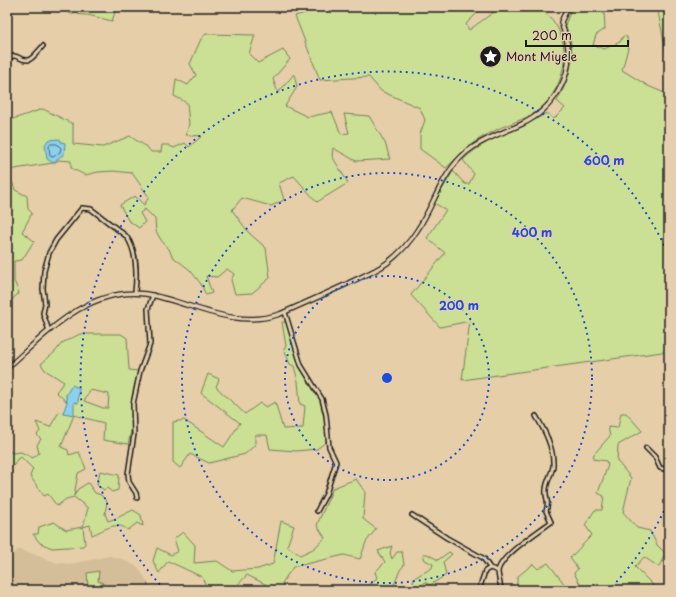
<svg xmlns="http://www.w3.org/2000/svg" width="676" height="597" font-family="'Playpen Sans',sans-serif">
	<rect width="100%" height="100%" fill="#e5cea8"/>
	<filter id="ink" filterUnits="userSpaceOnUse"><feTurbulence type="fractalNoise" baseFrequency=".025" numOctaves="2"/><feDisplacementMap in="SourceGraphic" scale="8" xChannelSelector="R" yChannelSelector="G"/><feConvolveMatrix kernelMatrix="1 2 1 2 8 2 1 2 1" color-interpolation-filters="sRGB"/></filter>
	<g filter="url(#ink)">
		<!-- built -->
		<path fill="#d4be99" d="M19 549 58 563 70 564 110 556 122 559 138 567 153 590H7V561Z"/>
		<!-- green -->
		<path fill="#cbe095" stroke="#747e58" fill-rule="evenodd" d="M61 7H125L115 12 112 21 88 15 71 14Z
			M327 7H483L466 24 469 30 501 7H536C549 13 558 25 562 39 570 67 556 101 531 115 518 122 504 125 492 132 484 136 475 141 468 147 461 153 454 161 446 168L420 149V134L425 120 420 108 381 91 369 77 320 80 295 16Z
			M572 7 604 11 605 29 596 35 593 45 604 49 620 42 623 36 627 37 628 48 622 70 648 86 669 95V351L462 380 470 321 440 327 411 295 445 253 427 238 446 210 434 203 453 171 465 184H469L474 174 463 160C480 144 494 139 514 130 526 125 536 119 547 113L554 119 565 108 557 101C571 76 578 52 565 25Z
			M657 7H669V66Z
			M206 34 255 35 249 54 258 63 283 50 290 59 273 79 278 93 294 74 297 87 285 106 308 117 332 112 341 134 349 133 344 114 369 116 385 143 390 159 356 161 333 148 332 156 348 183 317 202 294 176 279 183 284 200 271 206 242 198 232 210 249 233 266 248 270 278 252 293 235 294 231 280 234 274 227 269 217 277 206 276 212 293 206 295 201 284 190 270 172 256 169 249 161 240 156 231 155 219 145 209 140 213 145 222 139 228 128 220 120 205 135 196 144 205 149 197 132 173 113 171 98 172 85 175 71 168V161L59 160 53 163 8 170 15 190 27 196 28 209 32 213 22 232 34 241 22 260 14 261V281L19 293 7 304V216L10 210 7 202V121L43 109 73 124V144L103 147 130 136C137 142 146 144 151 152H161L162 145H168L174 148 185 143 189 147 202 136 186 135 189 124 187 103 174 96 176 79 188 85 196 75 190 64 201 39Z
			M282 322H286L300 366 320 399 324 417 327 441 317 449 296 451 270 449 267 435H255V445L245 454 209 463 190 454 180 468 173 462V422L184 420 224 447 240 423 201 393 208 374 219 379 216 387 245 414 260 403 266 407 275 402 283 429 303 428 305 406 300 404 298 381 294 366 290 364 284 349 286 346Z
			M80 334H121L127 338 129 370 138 371 132 398V427L128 444 103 440 104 423 74 415 61 447 68 450 69 455 79 452 86 469 78 473 74 496 78 489 88 483 95 493 101 495 107 502 105 514 108 521 117 518 133 510 141 515 143 526 137 523 128 530C116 520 105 530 92 535L90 525 83 527 85 544 83 546 52 548 40 543 33 534H38L39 527 54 522 66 530 83 527 88 508 74 497 66 499 57 506 48 494 44 496 30 476 33 469 21 457 17 459 14 465 7 470V450L13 453 21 452 33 458 39 453 37 445 41 439 37 435 40 431 36 422 50 427 59 412 63 413 74 401 77 403 66 395 67 402 56 392 64 382 45 370 41 364 55 352 62 343ZM90 390 109 394 108 408H103L84 401Z
			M621 413H626L642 431 618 445 617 461 631 478 623 512 637 528 650 531 657 545 665 553 659 567 644 557 635 567 653 585 651 590H574L580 584 574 573 578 569 570 558 592 535 585 525 595 510H602L604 496 598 493 608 465 606 461 593 459 594 454 610 436 608 427 618 428Z
			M100 471 119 475 118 490 112 492 107 488 104 490 97 485Z
			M356 479 365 492 363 519 376 529 366 542 360 559 344 555 293 567 282 583 285 590H273V588L247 575 233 590H211L207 588 202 577 168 561 159 573 153 561 157 548 171 555 178 551 174 539 183 532 195 545 194 563 217 561 232 571 258 569 273 564 281 521 294 526 287 546 300 555 313 549 325 538 317 525 333 488Z
			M392 546 390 553 392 559 397 552H402L404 565 400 570 394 585 412 587 414 578 432 568 433 564 425 560 423 554H427L438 560 449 552 452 554 443 562 446 575 430 585 425 582 419 590H363L377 578 375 572 385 562 378 551Z
			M548 563 569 590H563L560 585 550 587 551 590H517V577L533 564 538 569Z
			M99 571 98 581 103 583 102 589 88 587 87 573Z"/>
		<!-- water -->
		<path fill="#8bd0ec" stroke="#5f8899" d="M60 139 61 142 65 143 64 155 61 156 53 163 47 159 45 145 48 140Z
			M72 385 79 388 78 403 74 402V415L63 413 67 402 66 395Z"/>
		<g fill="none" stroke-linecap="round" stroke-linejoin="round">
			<!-- shore -->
			<path stroke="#48646f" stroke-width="1" d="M51 144H57L61 148 60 152 53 157 50 156 49 146Z"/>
			<defs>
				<path id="minor" d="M7 61C15 50 19 61 28 60 33 59 39 50 43 46
					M285 312 301 365 322 399 326 415 329 447 336 462 326 494 317 511
					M49 331 43 313 45 304 43 289 44 271 49 253 56 240 82 208 91 209 126 236C137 250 137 275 135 292
					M646 448 655 457 660 468 669 470
					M137 498 136 493 129 482 128 474 134 434 133 404 140 371 150 344 148 309 153 295
					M412 515 447 538 483 558 490 568
					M479 590 485 571 490 568 498 571
					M501 590C501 585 498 577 498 571 501 555 538 532 551 522L546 511C550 501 545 499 546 490 546 482 552 474 553 466 554 448 545 431 536 416"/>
				<path id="tertiary" d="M7 368C46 334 88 286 146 294 192 302 232 330 280 314 303 304 325 294 347 284 360 277 375 272 387 263 399 254 410 242 418 229 433 206 441 177 461 157 478 140 501 134 522 124 552 110 575 76 567 42 566 35 563 29 561 22L568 7"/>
			</defs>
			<!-- minor casing -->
			<use href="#minor" stroke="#1c1c1c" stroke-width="6"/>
			<!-- tertiary casing -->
			<use href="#tertiary" stroke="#1c1c1c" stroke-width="6"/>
			<!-- minor -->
			<use href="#minor" stroke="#e5cfae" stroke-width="3"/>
			<!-- tertiary -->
			<use href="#tertiary" stroke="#e5cfae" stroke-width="3.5"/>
		</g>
	</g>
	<!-- distance rings -->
	<g fill="none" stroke="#1d4ed8" stroke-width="2" stroke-dasharray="2 4">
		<circle cx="387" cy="378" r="102"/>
		<circle cx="387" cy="378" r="205"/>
		<path d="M669 500A307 307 0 0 1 610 589M164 589A307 307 0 1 1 669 256"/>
	</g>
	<!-- icons -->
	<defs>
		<symbol id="sight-disc" viewBox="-11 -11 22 22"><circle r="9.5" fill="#1c1c1c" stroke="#e5cfae"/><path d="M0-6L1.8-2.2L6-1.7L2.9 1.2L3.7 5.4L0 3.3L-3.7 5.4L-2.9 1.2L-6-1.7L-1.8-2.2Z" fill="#fff"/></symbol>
	</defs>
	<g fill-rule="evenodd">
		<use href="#sight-disc" x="478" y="44" width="25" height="25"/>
	</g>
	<g text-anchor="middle" stroke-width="3" stroke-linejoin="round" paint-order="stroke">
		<!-- poi labels -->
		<g font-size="12" fill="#1c1c1c" stroke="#e5cfae" text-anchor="start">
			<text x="506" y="61">Mont Miyele</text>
		</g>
	</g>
	<circle cx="387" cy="378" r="6" fill="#1d4ed8" stroke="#e5cfae" stroke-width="2"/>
	<g font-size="12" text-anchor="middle" font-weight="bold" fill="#1d4ed8" stroke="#e5cfae" stroke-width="3" stroke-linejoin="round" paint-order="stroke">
		<text x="604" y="165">600 m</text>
		<text x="532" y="237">400 m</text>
		<text x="459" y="310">200 m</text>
	</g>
	<!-- margin -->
	<rect width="676" height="597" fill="none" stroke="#e5cfae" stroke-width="24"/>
	<rect x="12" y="12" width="652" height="573" fill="none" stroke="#1c1c1c" stroke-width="1.5" filter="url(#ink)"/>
	<!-- scale -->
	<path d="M526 40v6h102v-6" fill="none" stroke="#1c1c1c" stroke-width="2"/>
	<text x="532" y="40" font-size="12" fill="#1c1c1c" stroke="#e5cfae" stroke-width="3" paint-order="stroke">200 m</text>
</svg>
